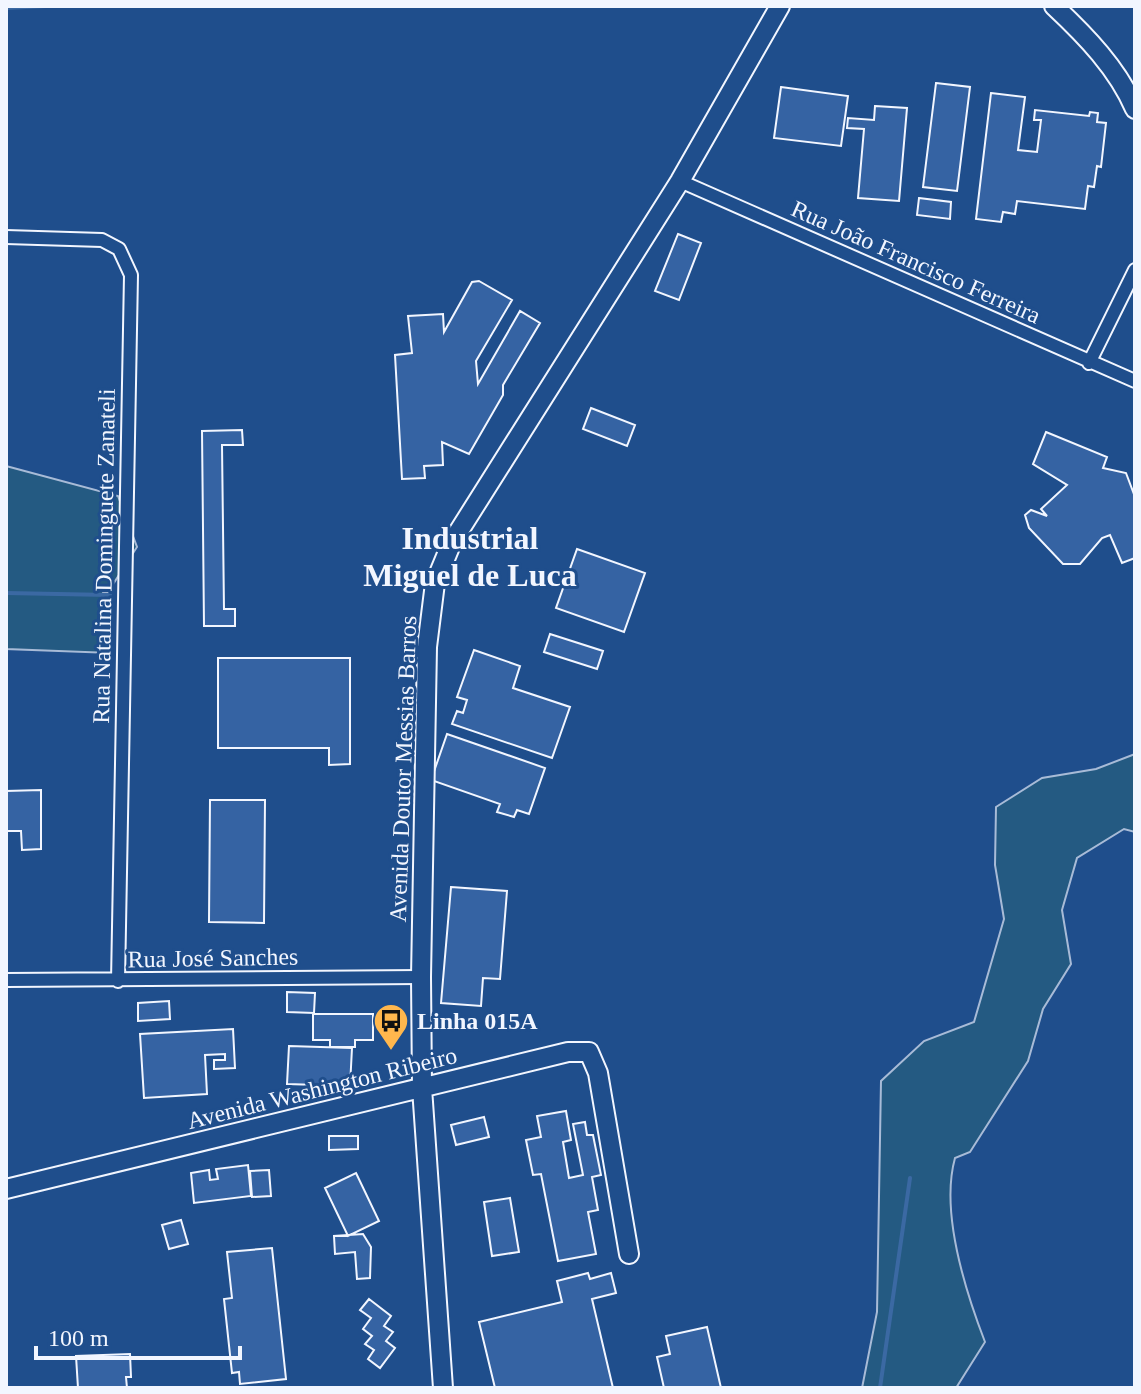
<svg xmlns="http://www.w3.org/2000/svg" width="1141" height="1394" font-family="'Times New Roman',serif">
	<rect width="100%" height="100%" fill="#1f4e8c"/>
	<!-- green -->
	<path fill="#245a82" stroke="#a8bbd7" stroke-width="2" d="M6 466 118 496 137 547 108 592 103 593 111 653 6 649Z
		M1135 754V832L1124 829 1077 858 1062 910 1071 964 1043 1009 1028 1061 970 1152 955 1158C940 1212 965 1290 985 1342L956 1388H862L877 1312 881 1081 924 1041 974 1022 1004 919 995 865 996 807 1042 778 1096 769Z"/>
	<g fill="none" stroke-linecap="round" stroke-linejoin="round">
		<!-- stream -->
		<path stroke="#3b69a3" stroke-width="4" d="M6 8 46 6
			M6 593 110 595
			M880 1388 910 1178"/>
	</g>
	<!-- building -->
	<path fill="#3563a3" stroke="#f2f6ff" stroke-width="2" d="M936 83 970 87 957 191 923 187Z
		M781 87 848 96 841 146 774 138Z
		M991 93 1025 97 1018 150 1037 152 1041 120H1034L1035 110 1089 116 1090 112 1098 113 1097 122 1106 123 1101 167 1097 166 1094 187 1088 186 1085 209 1017 201 1015 214 1003 212 1001 222 976 219Z
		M875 106 907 108 899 201 858 198 864 129 847 128 848 118 874 120Z
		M919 198 951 202 950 219 917 215Z
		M678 234 701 243 679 300 655 291Z
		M479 281 512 300 476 361 478 384 520 311 540 323 503 385V395L469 454 442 442 443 465 424 466 425 478 402 479 395 355 412 353 408 316 443 314 444 332 472 282Z
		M591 408 635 425 627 446 583 429Z
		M242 430 243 445H222L224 609H235V626H204L202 431Z
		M1046 432 1107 457 1103 468 1126 473 1135 497V558L1122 563 1110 535 1102 538 1080 564H1063L1029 528 1025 515 1031 510 1047 516 1041 509 1067 485 1033 464Z
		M577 549 645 573 624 632 556 608Z
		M550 634 603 651 597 669 544 652Z
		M474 650 520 666 513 688 570 707 552 758 452 724 457 711 463 713 467 700 457 697Z
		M218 658H350V764L329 765V748H218Z
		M447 734 545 768 529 814 517 810 514 817 497 812 500 804 431 780Z
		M41 790V849L22 850 21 831H6V791Z
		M210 800H265L264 923 209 922Z
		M451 887 507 891 500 979 483 978 481 1006 441 1003Z
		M287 992 315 993 314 1013 287 1012Z
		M169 1001 170 1019 138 1021V1003Z
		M313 1014H373V1040H355V1047H330V1040H313Z
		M233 1029 235 1068 214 1069V1060H225V1054L205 1055 207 1094 144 1098 140 1034Z
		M289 1046 352 1048 350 1086 287 1084Z
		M566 1111 571 1140 563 1142 569 1178 583 1175 573 1124 585 1122 587 1135H593L601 1175 592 1177 598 1210 588 1212 596 1254 558 1261 541 1174 533 1175 526 1140 541 1137 537 1116Z
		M484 1117 489 1137 456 1145 451 1125Z
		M329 1136H358V1149L329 1150Z
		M248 1165 251 1196 194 1203 191 1173 209 1170 210 1180 218 1179 216 1169Z
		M269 1170 271 1196 252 1197 250 1171Z
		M356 1173 379 1221 348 1236 325 1188Z
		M510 1198 519 1252 492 1256 484 1202Z
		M181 1220 188 1244 169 1249 162 1225Z
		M363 1234 371 1247 370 1278 357 1279 355 1252 335 1254 334 1236Z
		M272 1248 286 1379 240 1384 239 1372 232 1373 224 1299 232 1298 227 1252Z
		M588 1273 590 1279 611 1273 616 1293 592 1299 613 1388H495L479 1322 562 1302 557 1281Z
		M369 1299 391 1316 384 1326 393 1332 386 1341 395 1348 380 1368 368 1359 374 1350 365 1344 372 1336 363 1329 371 1318 360 1310Z
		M707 1327 721 1388H664L657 1357 670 1354 666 1336Z
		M130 1354 131 1377H126L127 1388H78L76 1356Z"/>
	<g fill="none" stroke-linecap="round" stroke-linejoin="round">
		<defs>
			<path id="street" d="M680 181 1135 381
				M6 237 102 240 119 249 131 275 118 981
				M1089 363 1135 270
				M6 980 421 977"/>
			<path id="secondary" d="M1054 6C1086 36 1118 69 1135 109
				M6 1189 568 1052H589L598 1073 629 1254
				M443 1388 422 1088 421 977 427 647 435 583 452 542 680 181 780 6"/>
		</defs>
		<!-- street casing -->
		<use href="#street" stroke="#f2f6ff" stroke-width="16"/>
		<!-- secondary casing -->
		<use href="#secondary" stroke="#f2f6ff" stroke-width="22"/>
		<!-- street -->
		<use href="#street" stroke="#1f4e8c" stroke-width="12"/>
		<!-- secondary -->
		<use href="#secondary" stroke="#1f4e8c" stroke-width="18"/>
	</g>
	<!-- icons -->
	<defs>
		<symbol id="bus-pin" viewBox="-11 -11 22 30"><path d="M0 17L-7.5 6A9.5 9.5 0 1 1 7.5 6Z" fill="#ffb74d" stroke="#1f4e8c"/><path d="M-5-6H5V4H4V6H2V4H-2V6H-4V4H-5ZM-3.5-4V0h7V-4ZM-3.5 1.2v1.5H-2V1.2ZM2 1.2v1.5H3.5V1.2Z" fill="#111"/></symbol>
	</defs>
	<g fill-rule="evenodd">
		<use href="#bus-pin" x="371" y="1001" width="40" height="54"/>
	</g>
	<g text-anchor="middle" stroke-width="6" stroke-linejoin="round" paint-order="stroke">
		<!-- street labels -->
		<g font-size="24" fill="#f2f6ff" stroke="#1f4e8c">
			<text transform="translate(916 262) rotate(24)" y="8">Rua João Francisco Ferreira</text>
			<text transform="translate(104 556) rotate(-89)" y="8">Rua Natalina Dominguete Zanateli</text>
			<text transform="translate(403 769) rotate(-88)" y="8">Avenida Doutor Messias Barros</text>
			<text transform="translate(213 958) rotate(-1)" y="8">Rua José Sanches</text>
			<text transform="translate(322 1088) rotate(-14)" y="8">Avenida Washington Ribeiro</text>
		</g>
		<!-- poi labels -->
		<g font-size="24" font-weight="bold" fill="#f2f6ff" stroke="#1f4e8c" text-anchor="start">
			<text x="417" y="1029">Linha 015A</text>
		</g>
		<!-- district labels -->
		<g font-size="32" font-weight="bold" fill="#f2f6ff" stroke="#1f4e8c">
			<text x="470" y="549">Industrial<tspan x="470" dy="37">Miguel de Luca</tspan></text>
		</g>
	</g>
	<!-- border -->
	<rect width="1141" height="1394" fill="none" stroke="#f2f6ff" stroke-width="16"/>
	<!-- scale -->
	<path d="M36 1346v12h204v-12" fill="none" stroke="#f2f6ff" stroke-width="4"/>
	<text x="48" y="1346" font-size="24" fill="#f2f6ff" stroke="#1f4e8c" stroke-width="6" paint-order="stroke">100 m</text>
</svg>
